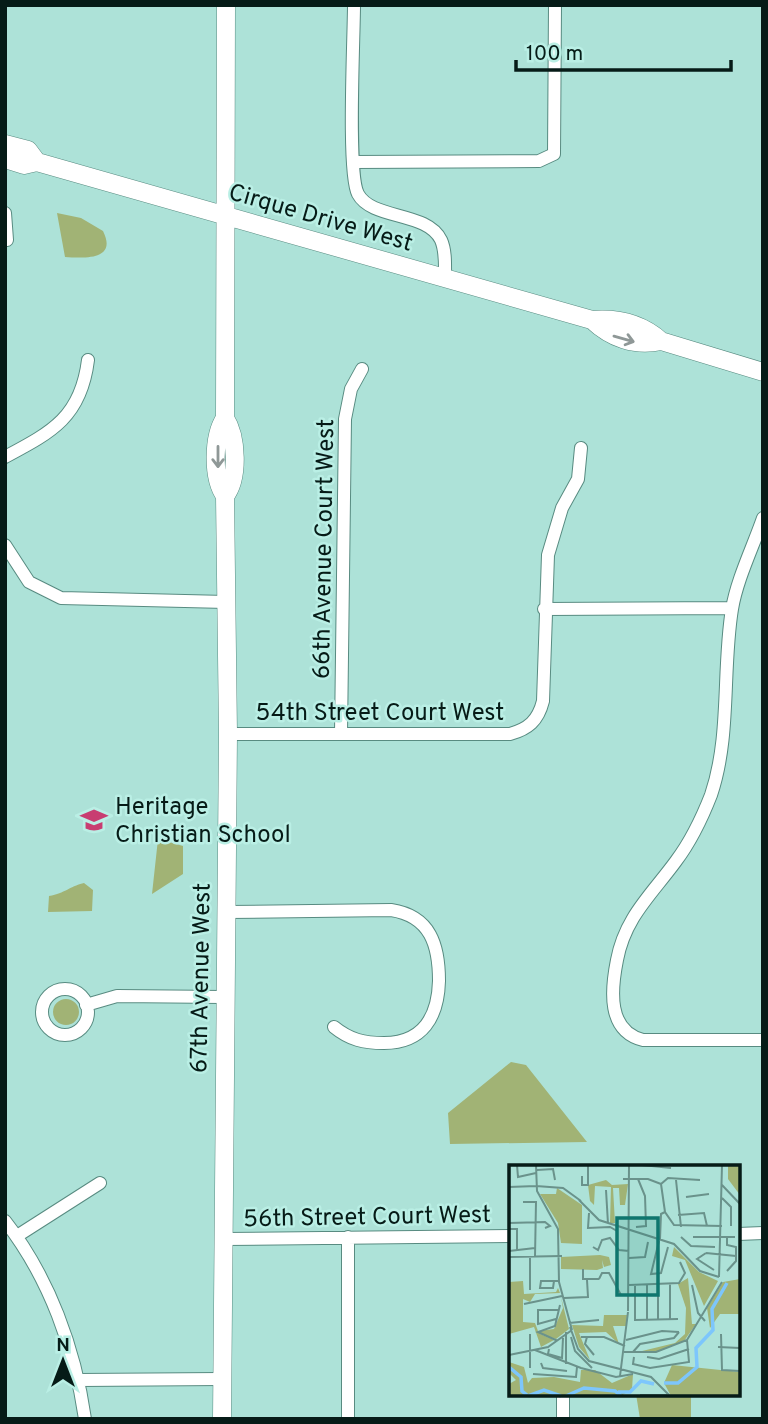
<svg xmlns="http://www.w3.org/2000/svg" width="768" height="1424" font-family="Overpass,sans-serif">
	<rect width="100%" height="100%" fill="#ade2d8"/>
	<!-- green -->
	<path fill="#a1b375" d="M57 213 81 218 103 231C118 261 83 258 65 257Z
		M158 839 183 846V874L152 894Z
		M84 883 93 890 92 911 48 912 49 896C66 893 68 887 84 883Z
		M53 1012a13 13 0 1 1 26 0a13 13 0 1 1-26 0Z
		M511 1062 526 1065 587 1142 450 1144 448 1113Z
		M636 1394H691V1419H640Z"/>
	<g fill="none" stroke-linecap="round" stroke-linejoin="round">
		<defs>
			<path id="street" d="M354 5C354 37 347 174 358 194 372 220 427 211 441 240 446 251 445 266 445 278
				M353 162 539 161 554 154 555 5
				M5 213 7 240
				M5 457C52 432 81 417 88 360
				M763 518C753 547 737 579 732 609 722 670 731 736 711 795 702 818 691 841 676 861 652 894 625 917 617 960 611 990 607 1031 643 1040H763
				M5 545 29 582 61 598 226 602
				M544 609 732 608
				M228 734H510C528 729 538 721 543 701L548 555 562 508 578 479 581 448
				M341 734 345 419 351 389 362 369
				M226 912 391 910C431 916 439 946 439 981 438 1017 423 1043 384 1043 364 1043 350 1040 334 1027
				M42 1012a23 23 0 1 1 46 0a23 23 0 1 1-46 0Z
				M86 1005 117 996 223 997
				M5 1221C49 1277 75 1349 85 1419
				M738 1234 763 1233
				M17 1236 100 1183
				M223 1239 511 1236
				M79 1380 222 1379
				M348 1419V1237
				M563 1419V1394"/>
			<path id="secondary" d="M5 144 28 150 37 162
				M5 159 24 165 37 162 592 320C617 318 642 324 661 341L763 372
				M592 320C611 338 635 347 661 341
				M225 496C239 478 237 437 225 418L226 5
				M222 1419 228 734 225 496C212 478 213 436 225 418"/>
		</defs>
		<!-- street casing -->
		<use href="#street" stroke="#588b81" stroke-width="14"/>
		<!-- secondary casing -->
		<use href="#secondary" stroke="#588b81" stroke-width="19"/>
		<!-- street -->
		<use href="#street" stroke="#fff" stroke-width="12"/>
		<!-- secondary -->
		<use href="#secondary" stroke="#fff" stroke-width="18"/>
	</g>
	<!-- one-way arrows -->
	<defs><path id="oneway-shaft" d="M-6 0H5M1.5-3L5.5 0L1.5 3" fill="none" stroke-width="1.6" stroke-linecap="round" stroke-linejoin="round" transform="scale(1.75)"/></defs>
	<g stroke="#8f9897">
		<use href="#oneway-shaft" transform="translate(624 339) rotate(16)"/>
		<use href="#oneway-shaft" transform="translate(218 457) rotate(90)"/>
	</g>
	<!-- icons -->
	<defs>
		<symbol id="school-bare" viewBox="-9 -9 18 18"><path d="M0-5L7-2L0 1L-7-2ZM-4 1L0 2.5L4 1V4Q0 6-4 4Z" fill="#c83d71" stroke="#baefe5" stroke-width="2.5" paint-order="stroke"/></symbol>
	</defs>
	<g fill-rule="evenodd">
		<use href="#school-bare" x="75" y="801" width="38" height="38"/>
	</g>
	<g text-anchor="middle" stroke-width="5" stroke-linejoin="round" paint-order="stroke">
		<!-- street labels -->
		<g font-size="24" fill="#061b17" stroke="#baefe5">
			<text transform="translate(321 217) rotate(16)" y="8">Cirque Drive West</text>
			<text transform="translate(323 549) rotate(-89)" y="8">66th Avenue Court West</text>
			<text x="380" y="720">54th Street Court West</text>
			<text transform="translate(200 978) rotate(-89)" y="8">67th Avenue West</text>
			<text transform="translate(367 1216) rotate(-1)" y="8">56th Street Court West</text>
		</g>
		<!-- poi labels -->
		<g font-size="24" fill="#061b17" stroke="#baefe5" text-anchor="start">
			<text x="115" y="814">Heritage<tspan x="115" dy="28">Christian School</tspan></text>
		</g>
	</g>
	<!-- overview -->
	<g transform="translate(509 1165)">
		<rect width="231" height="231" fill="#ade2d8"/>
		<path d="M219 0H231V30L219 14ZM97 15 103 20 119 19 116 40H111L110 23H104L106 58H101L102 22 86 21 85 40 81 36 79 20ZM48 23 73 40V79L52 78 49 58 31 29H47ZM165 82 190 107 209 116 195 141 176 95 163 91ZM91 90 100 92 102 100 95 102 93 95 94 103 88 105 52 104V92ZM179 113 183 159H187L175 176 151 186 129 187 166 178 176 169 177 143 169 119ZM231 114V149H211L201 163 198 143 214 117ZM14 116 15 129 47 127 49 123 51 128 26 129 21 137 14 134V157L26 158 29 166 45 164 54 143 52 132 60 164 47 174 29 168 45 175 32 182 25 162 0 169V117ZM95 150H118L117 161H104L110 179 97 167 70 168 81 195 70 182 63 160 94 161ZM0 197 15 202 19 218 23 213 45 212 71 217 72 205H86L103 218 124 209 123 224 112 231H0V219L7 215 0 208ZM163 200 231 207V231H162L155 218Z" fill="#a1b375"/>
		<path fill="none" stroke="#7dc6fc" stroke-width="3.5" d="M0 202 12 212 13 226 18 230M155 218H169L188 202 187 183 204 165 203 144 218 118M109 227H121L132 216 145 219M19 231 35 225 52 231M57 231 75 223 106 226 112 231"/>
		<path fill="none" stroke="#6a928b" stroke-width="2" d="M8 0 9 12 27 8M27 0 28 26 49 64 50 117 63 165M79 0H110M133 0 162 3M28 5 44 4 46 15M73 11V20H79V0M114 14H139L152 19M167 15 172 62M152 19 156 47 165 60 213 61M152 19 159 13 191 15M213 20 231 39M27 21 54 23 72 36M0 22 27 21M97 25 99 59M177 32 200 29M213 33 222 42V61M70 35 90 55 165 79 191 106 210 112M14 37H27L26 92M80 48 79 63 101 62 108 66M169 50 195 48 198 61M0 58 36 57 41 61 36 63M127 62 137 61 136 31 129 14M0 64H8V86M172 72 182 81 206 82M184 72H226M218 72V80L227 82V96L218 106M151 74 152 49 156 47M150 76 142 109 152 108 159 82M84 82 89 85 93 75 101 73 110 85 120 86M0 86 26 83M197 88 188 94 205 105M197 88 227 91M0 92 53 91M120 93 136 92 139 77M74 104V114H90M210 112 213 0M90 114 93 108H100L112 130M45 116 44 123H31L32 116H50M161 119V154M120 120 170 118 176 108 171 97M126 120V155L169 154M149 120V154M183 120 189 148 196 156M21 125V92M55 133 79 132 78 115M15 139 53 131M119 146 120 0M47 154 29 159V145H49M138 155V120M60 158 90 155M61 162 69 184 80 196 142 212 161 231M57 167V199M21 169V203M212 169 213 205 231 206M62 172 66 186 83 203M72 172H95L116 181M78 172 76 179 85 190M117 175 153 166 170 167M49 176 29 167 46 161 51 140M209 182 231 183M40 184 39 189 53 193 54 173M26 185 72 203 107 212 124 209M115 187H147L178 175 213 117M124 187 131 179 165 173 170 167M0 190 39 182 63 165M125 192 124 199 141 203 180 197 178 175M138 192 150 194 180 184M32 198 34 203 58 206M24 209 67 212 68 202M111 211 119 147M131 230H158"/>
		<path fill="#0f766e" fill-opacity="0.15" stroke="#0f766e" stroke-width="3.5" d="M108 53H149V130H108Z"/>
		<rect width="231" height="231" fill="none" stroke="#061b17" stroke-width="3.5"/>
	</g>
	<!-- border -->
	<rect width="768" height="1424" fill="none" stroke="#061b17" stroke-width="14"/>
	<!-- north arrow -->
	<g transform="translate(63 1361)" stroke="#baefe5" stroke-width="5" paint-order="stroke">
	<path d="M0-5L12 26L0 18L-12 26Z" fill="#061b17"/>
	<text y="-10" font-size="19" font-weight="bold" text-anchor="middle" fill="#061b17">N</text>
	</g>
	<!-- scale -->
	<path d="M516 60v10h215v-10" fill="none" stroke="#061b17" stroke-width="3.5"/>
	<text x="526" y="60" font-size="21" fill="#061b17" stroke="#baefe5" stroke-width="5" paint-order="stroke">100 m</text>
</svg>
